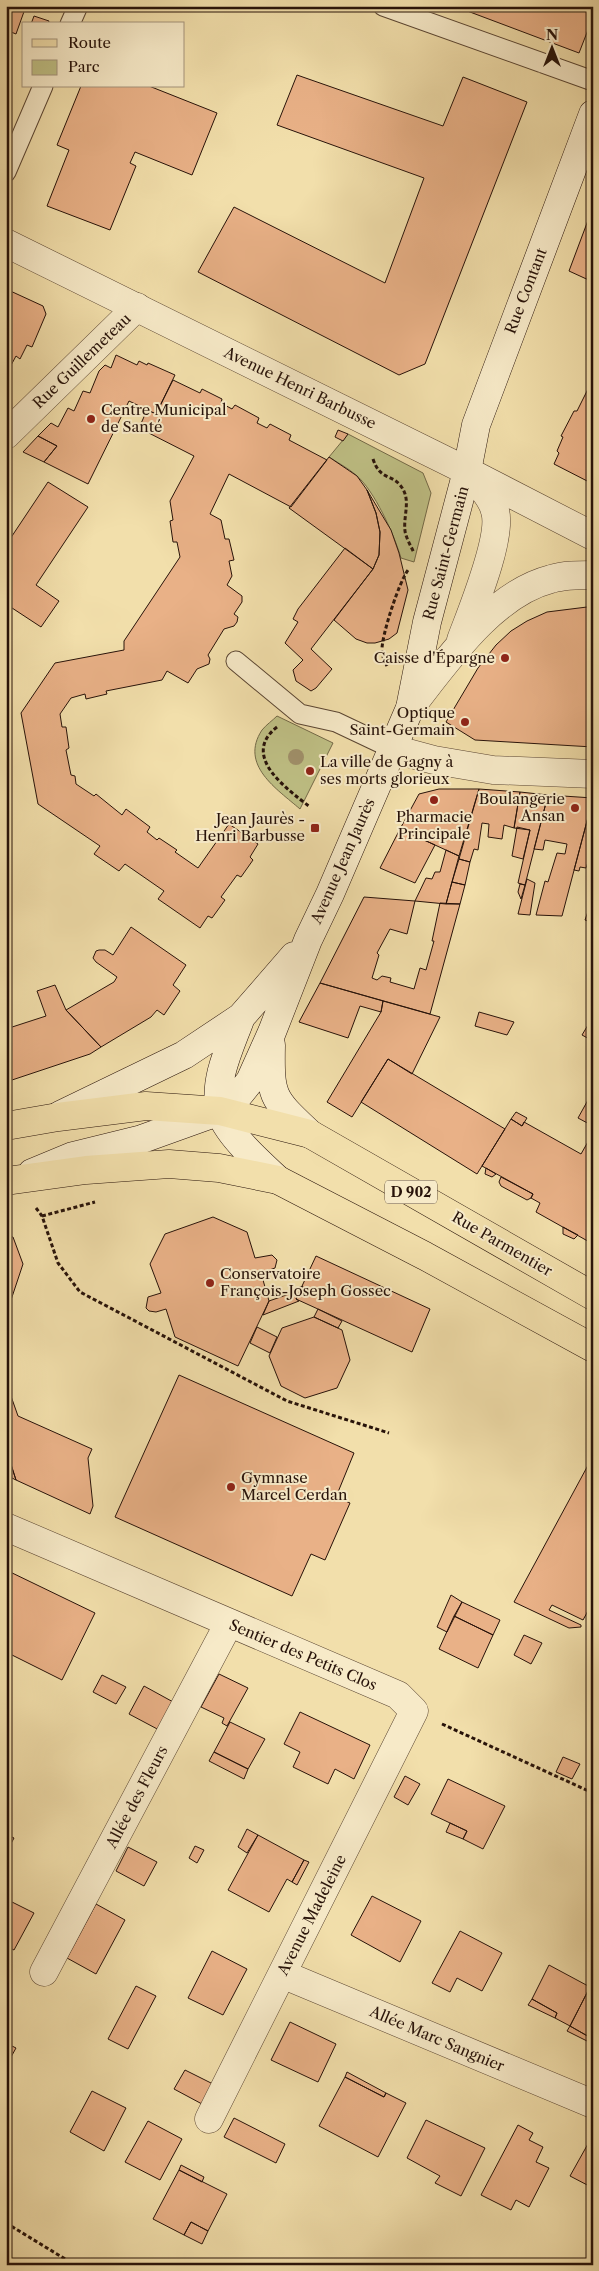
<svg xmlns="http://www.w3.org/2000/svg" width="599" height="2271" font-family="'Libre Caslon Text',serif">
	<rect width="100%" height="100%" fill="#f2dfab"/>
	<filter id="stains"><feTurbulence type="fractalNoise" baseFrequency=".004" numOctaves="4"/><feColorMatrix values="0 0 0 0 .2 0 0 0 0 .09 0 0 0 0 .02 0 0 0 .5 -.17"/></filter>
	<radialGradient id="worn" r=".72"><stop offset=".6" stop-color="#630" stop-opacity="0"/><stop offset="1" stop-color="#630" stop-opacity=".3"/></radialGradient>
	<!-- green -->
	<path fill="#bfc085" stroke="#736947" d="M348 434 423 473 431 493 414 562 401 558C394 534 374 490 356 475 348 468 338 463 329 457Z
		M277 716 333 743 300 809C277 789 239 765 262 730 266 725 273 720 277 716Z"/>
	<!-- building -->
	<path fill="#e9b187" stroke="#271209" d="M10 6H26L16 34 6 30V16Z
		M454 6H593V17L579 53Z
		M34 16 49 21 48 24H31Z
		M297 75 443 126 463 77 527 102 425 364 399 375 198 272 234 207 385 283 424 178 277 125Z
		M81 86H149L217 113 192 175 135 152 130 163 136 166 110 230 47 206 69 150 57 145Z
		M593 207V282L569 271Z
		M6 289 43 306 46 314 32 347 27 345 20 359 16 356 9 369 6 368Z
		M116 355 137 365 139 361 147 365 148 363 175 375 156 414 129 401 88 484 44 462 57 446 38 436 51 423 58 427 68 408 74 411 83 391 90 393 99 371 105 365 111 368Z
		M593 379V484L554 464 559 453 557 451 563 437 561 436 574 411H577Z
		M173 380 200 393 202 389 222 399 221 403 232 409 235 405 259 418 257 423 267 428 270 424 291 435 289 440 327 460 291 507 229 474 210 514 221 520 225 539H229L234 560 229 561 232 576 227 585 242 596V602L234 614 238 617 237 622 234 626 224 629 208 655 210 659 209 664 197 669 188 683 167 671 162 680 106 691 107 694 86 699 85 694 71 698 60 714 62 727H66L69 748 66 750 71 775 75 776 76 784 94 796 96 794 122 815 126 809 150 827 147 832 157 840 159 838 177 850 175 852 198 868 229 824 258 844 250 857 253 860 241 877 237 875 221 897 225 900 212 918 208 916 200 928 158 899 164 891 125 864 119 871 94 854 100 846 38 804 21 713 55 663 124 650V641L180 557 177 542H173L170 521 173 520 170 501 194 456 139 428 147 410 156 414Z
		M338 430 348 434 343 441 335 437Z
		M38 436 57 446 44 462 23 452Z
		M329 457 357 476 367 490 376 513 380 532 379 555 373 569 289 508Z
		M48 482 88 507 36 585 59 601 41 627 6 604V545Z
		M367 490 391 530 399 553 408 590 397 633 389 639 375 643H367L356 639 334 620 373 569 379 555 380 532 376 513Z
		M345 548 373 569 311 649 332 669 316 688 311 691 296 681 293 670 303 660 285 643 298 622 293 619 298 609Z
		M587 607 593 608V747L475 740 446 722 478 668 496 645 511 631 527 621 547 612Z
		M439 789H479L459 856 400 829 419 794Z
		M479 789 520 792 514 828 504 825 502 839 488 837 489 824 482 823 478 850 474 849 470 862 459 859Z
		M520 792 548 795 525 885 518 883 530 830 514 828Z
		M548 795 593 798 562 916 536 915 545 881 548 882 557 853 565 854 567 844 545 840 543 850 534 849Z
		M593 799V847L586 868 580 867 579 871 574 870Z
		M517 827 530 830 523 859 512 856Z
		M400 829 435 845 415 883 380 868Z
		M446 850 459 856 446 904 415 901 426 878 432 879 435 872H440Z
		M459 859 470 862 465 885 452 882Z
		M527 879 535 883 530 915 518 914Z
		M452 882 465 885 460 904H446Z
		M520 884 525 885 521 899 518 892Z
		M364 897 415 901 407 934 390 929 377 953 379 955 372 978 377 980 382 976 391 978 390 982 414 989 420 968 426 970 434 941H432L440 903 460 904 430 1014 320 983Z
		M593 897V923L585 920Z
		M131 927 186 965 173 985 180 991 164 1015 157 1010 151 1017 101 1047 66 1010 114 982 117 977 96 962 93 958 96 951 99 950H105L113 955Z
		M320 983 383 1001 381 1012 360 1006 348 1038 299 1022Z
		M55 985 66 1010 101 1047 90 1054 6 1082V1029L46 1016 37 991Z
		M383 1001 440 1017 412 1074 388 1059 352 1117 327 1102 381 1012Z
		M479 1012 514 1022 507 1035 475 1026Z
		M588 1025 593 1027V1041L582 1035Z
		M388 1059 505 1129 477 1174 361 1102Z
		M593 1091V1126L578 1118Z
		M516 1112 527 1118 522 1126 511 1119Z
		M511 1119 522 1126 524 1122 581 1154 593 1133V1244L536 1212 540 1203 531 1198 533 1194 482 1166Z
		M486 1168 496 1174 492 1177 485 1174Z
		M501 1177 533 1194 531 1198 527 1200 501 1186 499 1182Z
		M213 1217 247 1232 255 1258 272 1255 277 1260 275 1268 261 1273 269 1301 238 1366 175 1337 166 1309 156 1312 149 1311 146 1308 148 1297 161 1293 150 1264 165 1234Z
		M563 1227 578 1235 574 1239 563 1234Z
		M6 1236 13 1237 23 1264 10 1303 6 1304Z
		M316 1256 430 1309 412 1352 296 1299Z
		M303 1286 296 1299 299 1301 263 1315 269 1301 292 1293 291 1290Z
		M318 1309 342 1321 338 1328 314 1317Z
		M314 1317 342 1330 350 1360 337 1388 305 1398 281 1386 269 1356 282 1328Z
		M257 1327 277 1337 270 1353 250 1343Z
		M179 1375 354 1453 336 1497 350 1503 325 1560 311 1554 292 1596 115 1517Z
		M6 1382 18 1416 92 1449 88 1458 93 1506 90 1514 16 1480 6 1449Z
		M6 1449 16 1480 6 1475Z
		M593 1456V1602L583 1620 552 1605 549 1610 581 1625V1627L569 1628 514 1602Z
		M6 1570 95 1613 62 1680 6 1652Z
		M451 1595 462 1602 447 1632 437 1627Z
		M462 1602 500 1620 493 1635 454 1616Z
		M593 1602V1616L587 1613Z
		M454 1616 493 1635 478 1668 439 1649Z
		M524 1635 542 1643 531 1664 514 1655Z
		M219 1674 248 1688 227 1726 222 1723 224 1718 201 1707Z
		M102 1675 126 1687 116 1704 93 1692Z
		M144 1686 175 1703 161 1731 129 1714Z
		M300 1712 370 1745 354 1779 335 1769 328 1784 293 1767 300 1752 284 1744Z
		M230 1722 265 1739 248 1769 214 1752Z
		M214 1752 248 1769 244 1779 209 1761Z
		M563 1757 580 1764 572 1779 556 1772Z
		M405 1776 420 1784 408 1805 394 1797Z
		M448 1779 505 1806 483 1849 463 1839 467 1831 431 1814Z
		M450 1823 467 1831 463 1839 446 1832Z
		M247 1829 258 1835 247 1853 238 1847Z
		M6 1834 14 1838 6 1853Z
		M258 1835 304 1860 292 1882 287 1879 269 1912 228 1890Z
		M195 1846 204 1850 197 1863 189 1858Z
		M128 1847 157 1862 144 1886 116 1871Z
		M304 1860 309 1862 297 1885 292 1882Z
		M372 1896 421 1921 400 1962 351 1935Z
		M6 1899 34 1913 14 1950 6 1946Z
		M96 1904 125 1920 96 1974 67 1958Z
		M460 1931 502 1953 482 1991 457 1978 450 1992 432 1983Z
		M212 1951 247 1969 223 2015 188 1998Z
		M549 1965 590 1987 570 2026 555 2018 557 2013 532 1999Z
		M136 1986 156 1996 128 2049 108 2039Z
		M590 1987 593 1988V2044L589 2042 591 2038 570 2026Z
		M532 1999 557 2013 555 2018 528 2005Z
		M290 2022 336 2044 318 2082 271 2060Z
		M570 2026 591 2038 589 2042 567 2031Z
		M6 2043 16 2048 6 2066Z
		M185 2070 213 2084 202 2104 174 2089Z
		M347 2072 386 2093 384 2097 345 2077Z
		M345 2077 384 2097 386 2093 406 2103 378 2157 319 2126Z
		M92 2091 126 2108 104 2151 70 2132Z
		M234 2118 285 2144 276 2163 224 2137Z
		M426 2120 485 2148 461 2196 435 2183 440 2176 407 2158Z
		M148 2121 182 2139 160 2180 125 2162Z
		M518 2125 533 2133 529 2140 543 2147 536 2162 549 2168 529 2207 516 2200 511 2210 481 2195Z
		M589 2142 593 2144V2188L570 2176Z
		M181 2165 204 2177 202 2182 179 2170Z
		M179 2170 227 2194 208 2231 191 2222 184 2235 153 2219Z
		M191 2222 208 2231 202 2244 184 2235Z"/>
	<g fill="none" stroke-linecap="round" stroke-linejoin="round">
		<defs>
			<path id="service" d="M383 6 593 81
				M70 24 78 6
				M6 172 43 86
				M236 661 300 714 336 722 393 749"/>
			<path id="minor" d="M6 435 137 307
				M393 749 434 760 493 770 593 774
				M6 1527 398 1695 414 1711 209 2119
				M44 1972 229 1623
				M282 1974 593 2104"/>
			<path id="tertiary" d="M6 243 467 471 593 536
				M461 640C471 613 503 537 495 511 492 497 480 486 472 476
				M410 708C446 662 492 594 551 579 564 575 579 575 593 575"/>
			<path id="secondary" d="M241 1017C231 1045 213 1080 220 1110 225 1133 261 1164 278 1180
				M271 1045C270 1098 272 1098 310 1134
				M60 1115 184 1055 241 1017 294 956
				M32 1173 73 1156 142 1139 220 1111 238 1096 250 1081 272 1032 308 940 330 894 410 708 427 622 467 471 476 425 593 114"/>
			<path id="primary" d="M6 1126 58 1117 146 1106 220 1111 310 1134 593 1296
				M6 1181 86 1170 169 1164 219 1168 278 1180 425 1256 593 1348"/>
		</defs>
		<!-- service casing -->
		<use href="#service" stroke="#5a4532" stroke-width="21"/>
		<!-- minor casing -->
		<use href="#minor" stroke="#5a4532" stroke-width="29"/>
		<!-- tertiary casing -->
		<use href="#tertiary" stroke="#5a4532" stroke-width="29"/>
		<!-- secondary casing -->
		<use href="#secondary" stroke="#271209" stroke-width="29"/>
		<!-- primary casing -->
		<use href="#primary" stroke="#271209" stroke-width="29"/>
		<!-- path -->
		<path stroke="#271209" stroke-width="3" stroke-dasharray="4 2.5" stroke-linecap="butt" d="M373 459C380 480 391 474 400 485 412 499 403 515 405 531 406 538 411 546 414 553
			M387 666C385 662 382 656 382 651 381 637 399 582 408 570
			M277 727C240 756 287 789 310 807
			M36 1208 42 1216 58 1263 80 1292 287 1401 389 1433
			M42 1216 95 1202
			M442 1724 593 1793
			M6 2223 75 2265"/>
		<!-- service -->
		<use href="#service" stroke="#f7eac8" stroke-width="19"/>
		<!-- minor -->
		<use href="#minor" stroke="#f7eac8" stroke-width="28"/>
		<!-- tertiary -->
		<use href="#tertiary" stroke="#f7eac8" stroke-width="28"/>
		<!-- secondary -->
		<use href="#secondary" stroke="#f7eac8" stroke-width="28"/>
		<!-- primary -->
		<use href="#primary" stroke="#f2dfab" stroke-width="28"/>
	</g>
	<!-- trees -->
	<circle fill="#a0906a" cx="296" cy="757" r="8"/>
	<!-- markers -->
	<g fill="#8f2418" stroke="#f7eac8" stroke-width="2">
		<circle cx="91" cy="419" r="5"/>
		<circle cx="505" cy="658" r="5"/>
		<circle cx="465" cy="722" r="5"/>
		<circle cx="310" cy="771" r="5"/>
		<circle cx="434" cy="800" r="5"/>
		<circle cx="575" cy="808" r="5"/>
		<rect x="310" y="823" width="10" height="10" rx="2.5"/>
		<circle cx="210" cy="1283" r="5"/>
		<circle cx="231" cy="1487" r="5"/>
	</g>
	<g text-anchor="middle" stroke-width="4" stroke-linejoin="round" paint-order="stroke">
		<!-- shield labels -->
		<rect fill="#f7eac8" stroke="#655342" stroke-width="1" x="385" y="1180.5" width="52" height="23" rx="4"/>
		<g font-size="14" font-weight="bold" fill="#271209">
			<text x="411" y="1197">D 902</text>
		</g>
		<!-- street labels -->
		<g font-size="15" fill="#271209" stroke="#f7eac8">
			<text transform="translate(526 291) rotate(-69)" y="5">Rue Contant</text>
			<text transform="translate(82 361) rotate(-44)" y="5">Rue Guillemeteau</text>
			<text transform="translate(300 388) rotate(26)" y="5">Avenue Henri Barbusse</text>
			<text transform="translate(446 553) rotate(-75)" y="5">Rue Saint-Germain</text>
			<text transform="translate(343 861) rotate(-66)" y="5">Avenue Jean Jaurès</text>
			<text transform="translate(502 1244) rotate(30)" y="5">Rue Parmentier</text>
			<text transform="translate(303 1655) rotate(23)" y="5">Sentier des Petits Clos</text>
			<text transform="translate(137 1797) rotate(-62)" y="5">Allée des Fleurs</text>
			<text transform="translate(312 1915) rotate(-63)" y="5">Avenue Madeleine</text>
			<text transform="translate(437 2039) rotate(23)" y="5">Allée Marc Sangnier</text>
		</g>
		<!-- poi labels -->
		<g font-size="15" fill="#271209" stroke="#f7eac8" text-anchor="start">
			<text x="101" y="415">Centre Municipal<tspan x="101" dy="17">de Santé</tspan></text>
			<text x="495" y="663" text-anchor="end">Caisse d'Épargne</text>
			<text x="455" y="718" text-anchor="end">Optique<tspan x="455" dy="17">Saint-Germain</tspan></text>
			<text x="320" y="767">La ville de Gagny à<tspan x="320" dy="17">ses morts glorieux</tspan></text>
			<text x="565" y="804" text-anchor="end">Boulangerie<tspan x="565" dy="17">Ansan</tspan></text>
			<text x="434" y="822" text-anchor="middle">Pharmacie<tspan x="434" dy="17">Principale</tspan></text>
			<text x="305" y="824" text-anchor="end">Jean Jaurès -<tspan x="305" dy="17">Henri Barbusse</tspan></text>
			<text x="220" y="1279">Conservatoire<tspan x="220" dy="17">François-Joseph Gossec</tspan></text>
			<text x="241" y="1483">Gymnase<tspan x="241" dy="17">Marcel Cerdan</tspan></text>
		</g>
	</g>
	<!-- margin -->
	<rect width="599" height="2271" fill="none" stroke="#f2dfab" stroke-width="25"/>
	<rect x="8" y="8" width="584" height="2256" fill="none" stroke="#271209" stroke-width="2.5"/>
	<rect x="12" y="12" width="574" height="2246" fill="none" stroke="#271209"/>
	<!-- legend -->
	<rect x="22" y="22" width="162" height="65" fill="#f7eac8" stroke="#a4947c"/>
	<rect x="32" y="39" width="25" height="8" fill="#f2dfab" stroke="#a4947c"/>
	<text x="68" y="48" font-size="15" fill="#271209">Route</text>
	<rect x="32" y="60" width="25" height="15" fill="#bfc085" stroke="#a4947c"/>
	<text x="68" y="72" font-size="15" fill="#271209">Parc</text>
	<!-- north arrow -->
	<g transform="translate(552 48)" stroke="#f7eac8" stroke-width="4" paint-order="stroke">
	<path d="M0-4L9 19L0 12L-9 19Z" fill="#271209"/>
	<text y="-8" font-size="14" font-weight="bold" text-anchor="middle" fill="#271209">N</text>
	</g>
	<rect width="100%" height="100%" filter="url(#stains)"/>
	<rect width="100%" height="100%" fill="url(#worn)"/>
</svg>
